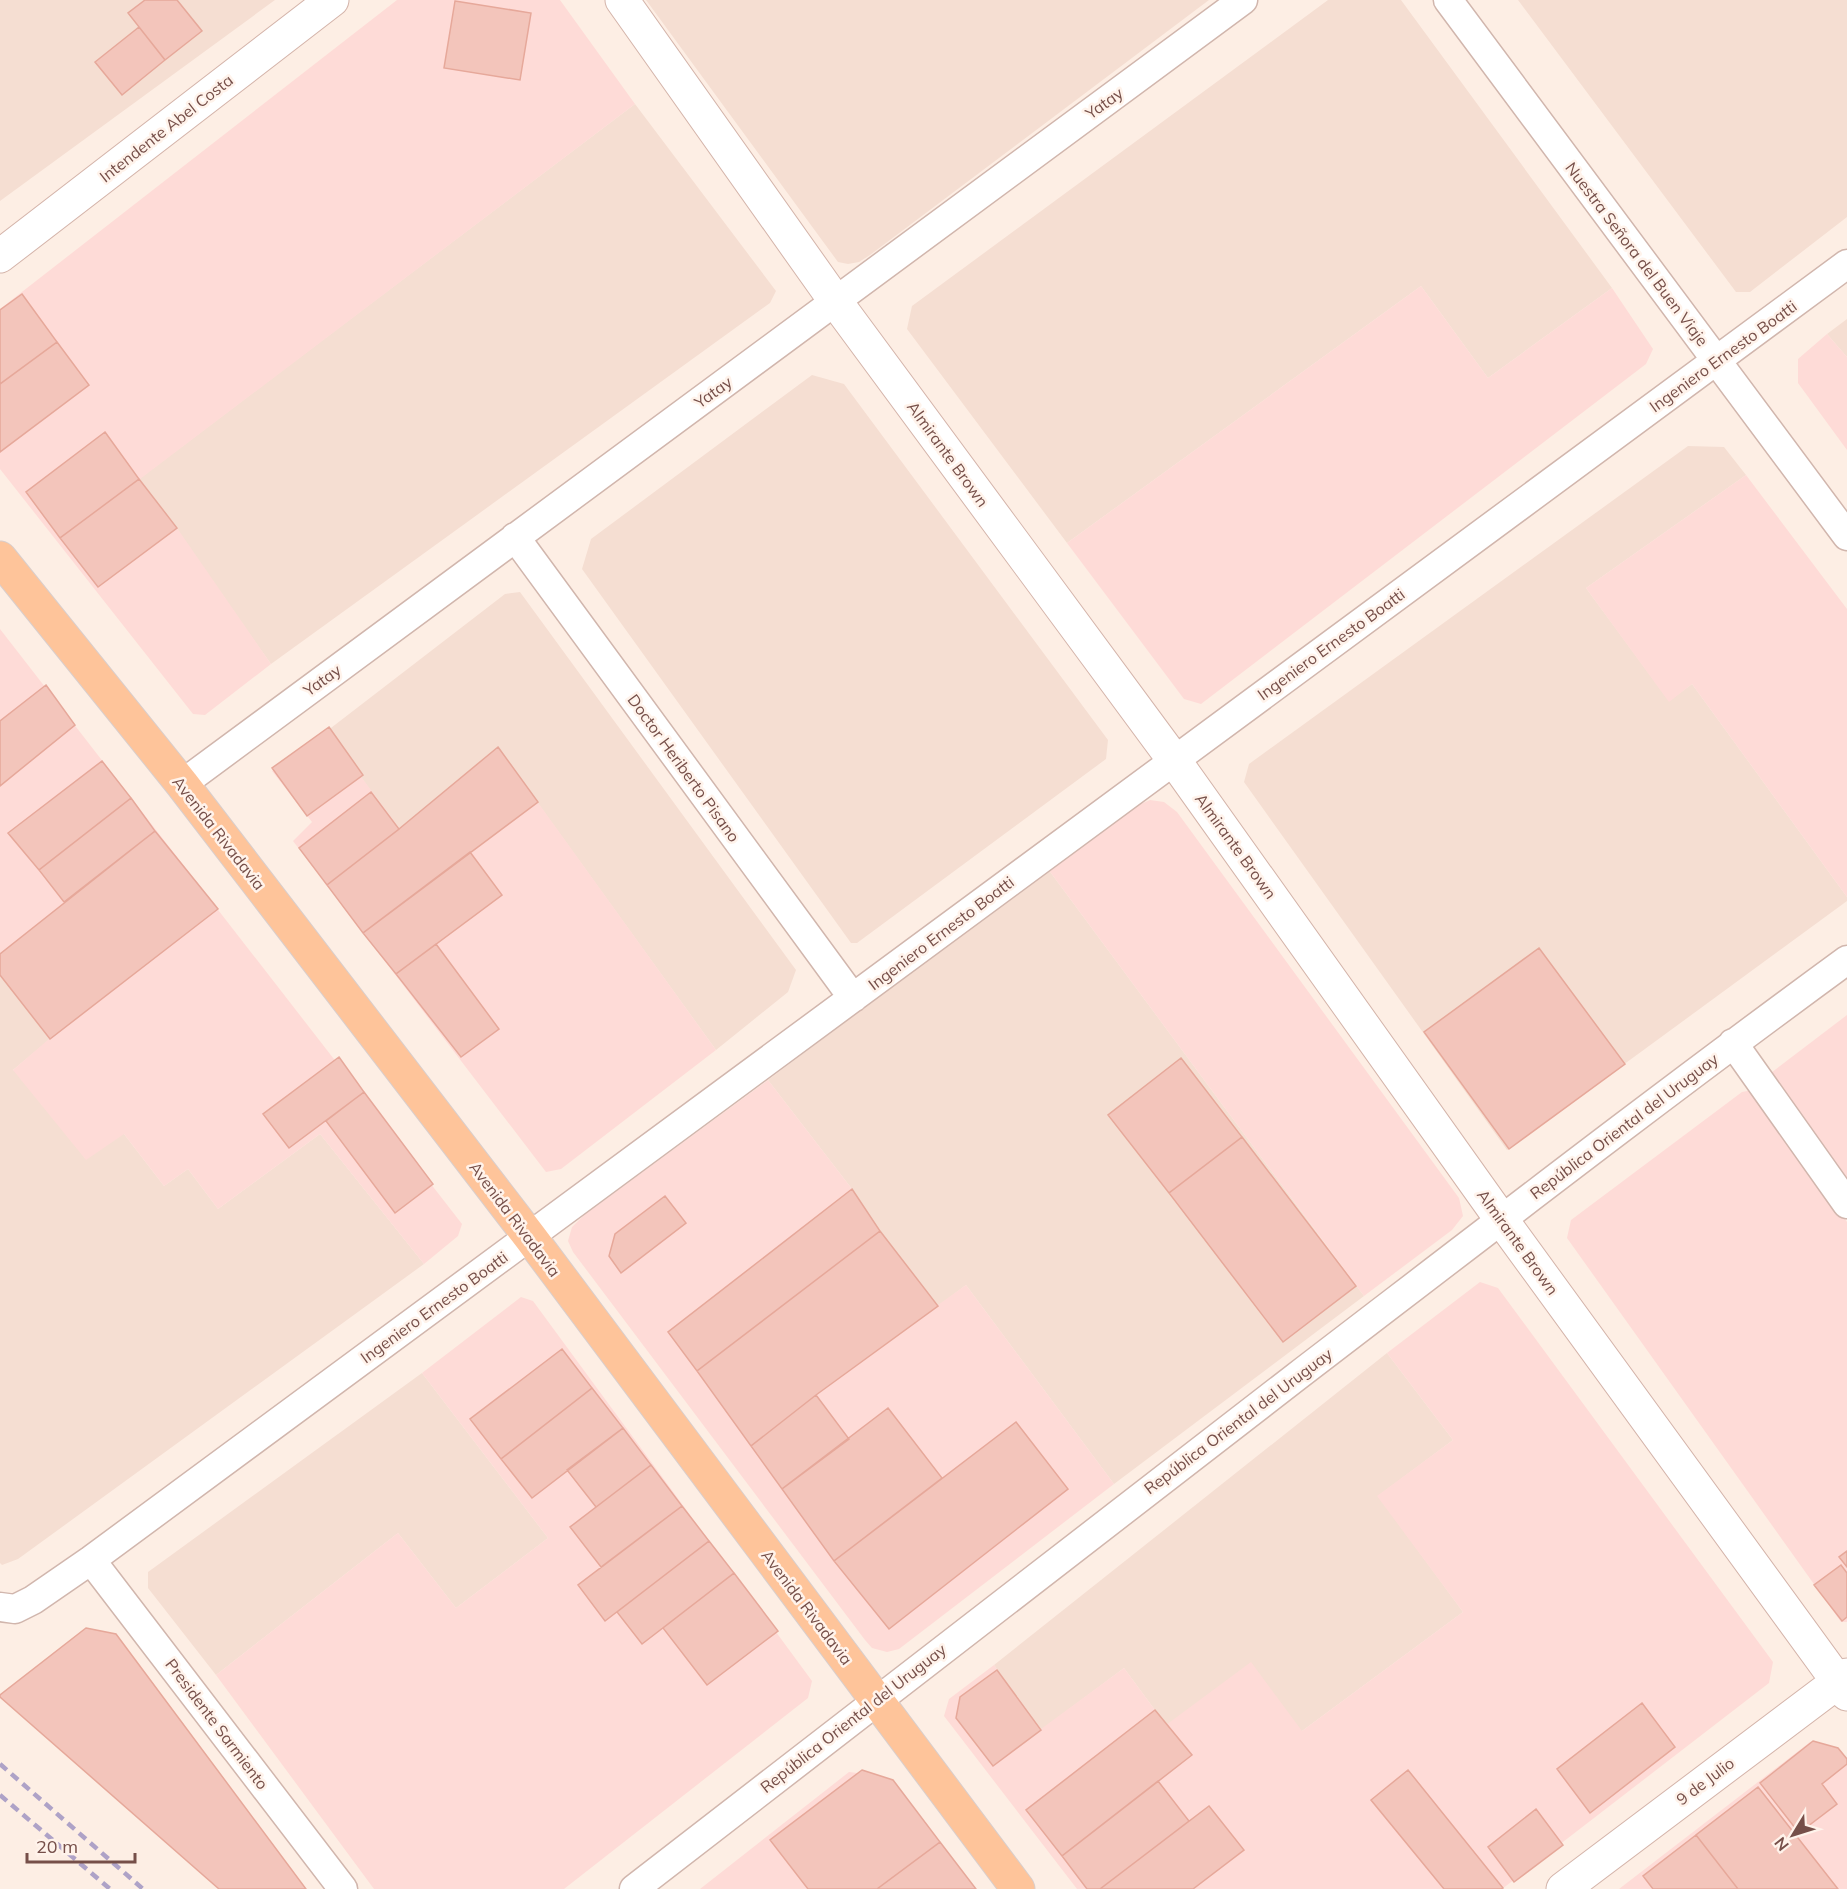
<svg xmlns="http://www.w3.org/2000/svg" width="1847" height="1889" font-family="Mulish,sans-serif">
	<rect width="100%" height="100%" fill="#fdeee4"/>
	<!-- residential -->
	<path fill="#f5ded2" d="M0 0H275L0 201Z
		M646 0H1209L870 255 859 262 848 264 838 262Z
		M1328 0H1401L1612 288 1488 378 1421 286 1067 543 907 329 912 306Z
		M1518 0H1847V217L1750 292H1736Z
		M635 104 776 291 770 303 271 664 139 479Z
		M1847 319V357L1827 334Z
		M812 375 844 384 1108 740 1106 759 857 943H851L582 569 591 539Z
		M1688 446 1724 447 1746 475 1586 588 1669 701 1692 684 1847 897V901L1507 1150 1244 782 1249 764Z
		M520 592 796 970 788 992 716 1050 498 748 399 829 327 731 505 594Z
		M1048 869 1364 1296 1114 1484 966 1285 938 1306 880 1231 852 1189 768 1080Z
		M0 975 50 1039 13 1070 124 1134 164 1186 188 1169 218 1209 320 1134 424 1264 18 1559 2 1565 0 1563Z
		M1387 1353 1453 1440 1378 1496 1463 1612 1302 1731 1166 1725 1124 1668 1041 1730 994 1665Z
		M422 1373 548 1538 456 1608 398 1533 216 1675 148 1588V1572Z"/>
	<!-- commercial -->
	<path fill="#fedbd7" d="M397 0H560L635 104 140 479 177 528 271 664 205 715 193 714 0 469V309Z
		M1421 286 1488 378 1612 288 1653 349 1646 364 1201 704 1184 699 1067 543Z
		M1827 334 1847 357V450L1798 383V359Z
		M1746 475 1847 609V897L1692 684 1669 702 1586 588Z
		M0 629 462 1224 458 1236 424 1264 320 1134 218 1209 188 1169 164 1186 124 1134 86 1160 13 1070 49 1039 0 975Z
		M327 731 400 829 498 747 716 1050 561 1169 546 1172 293 841 312 822 272 771Z
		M1150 800 1164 802 1177 812 1459 1198 1463 1216 1452 1230 1364 1296 1048 869 1136 806Z
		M1847 1015V1185L1767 1076Z
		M768 1080 852 1189 880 1231 938 1305 966 1285 1114 1484 899 1649 887 1652 872 1648 865 1640 573 1252 568 1241 572 1227 584 1215Z
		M1752 1090 1847 1222V1622H1841L1567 1238 1571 1220 1742 1092Z
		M1480 1282 1498 1288 1773 1662 1769 1683 1502 1889H1077L944 1716 949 1699 994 1665 1041 1729 1124 1668 1166 1725 1251 1662 1302 1731 1463 1612 1377 1496 1453 1440 1387 1353Z
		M521 1297 533 1301 812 1681 808 1698 564 1889H374L216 1675 398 1533 456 1608 548 1538 422 1373Z
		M1810 1742 1836 1747 1847 1762V1889H1619Z
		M849 1772 883 1776 970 1889H700Z"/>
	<!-- building -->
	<path fill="#f3c5bb" stroke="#e6a89a" stroke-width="1.5" d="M145 0H177L202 31 165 60 128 13Z
		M455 1 531 13 520 80 444 68Z
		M139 27 165 60 122 95 95 62Z
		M22 294 57 342 0 384V310Z
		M57 342 89 385 0 452V384Z
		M105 432 139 479 60 538 26 492Z
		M139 479 177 528 98 587 60 538Z
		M46 685 75 725 0 786V721Z
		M329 727 363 775 307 816 272 768Z
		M498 747 538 802 363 933 327 885 399 829Z
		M102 761 131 798 39 870 8 833Z
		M371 792 399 829 327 885 299 848Z
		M131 798 155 831 64 902 39 870Z
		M155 831 218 909 50 1039 0 975V954Z
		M470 852 502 895 396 974 363 933Z
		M436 944 499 1029 461 1057 396 974Z
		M1539 948 1625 1064 1509 1149 1424 1032Z
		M339 1057 364 1092 289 1148 263 1114Z
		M1181 1058 1242 1137 1169 1193 1108 1115Z
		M364 1092 433 1184 395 1213 326 1121Z
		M1242 1137 1356 1286 1283 1342 1169 1193Z
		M852 1189 880 1231 697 1371 668 1332Z
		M665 1196 686 1223 621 1273 609 1256 615 1234Z
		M880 1231 938 1306 816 1395 751 1446 697 1371Z
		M562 1349 592 1388 501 1459 470 1419Z
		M592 1388 623 1428 532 1498 501 1459Z
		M816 1395 849 1439 782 1489 751 1446Z
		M888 1408 942 1478 834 1561 782 1489Z
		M1016 1422 1068 1489 889 1629 834 1561Z
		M623 1428 651 1465 596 1507 567 1470Z
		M651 1465 682 1506 601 1567 570 1527Z
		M682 1506 709 1541 605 1621 578 1585Z
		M709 1541 734 1573 642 1644 617 1612Z
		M1847 1551V1567L1839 1557Z
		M1841 1565 1847 1573V1617L1842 1621 1814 1585Z
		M734 1573 778 1631 707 1685 663 1628Z
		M86 1628 116 1634 306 1889H219L0 1697V1695Z
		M997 1670 1041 1730 993 1766 956 1718 960 1697Z
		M1642 1703 1675 1747 1590 1813 1557 1769Z
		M1155 1710 1192 1755 1062 1856 1026 1810Z
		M1813 1741 1838 1748 1847 1759V1764L1822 1784 1837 1804 1799 1833 1760 1783Z
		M862 1770 893 1780 940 1842 877 1889H808L770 1840Z
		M1408 1770 1503 1888 1501 1889H1444L1371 1800Z
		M1158 1781 1189 1821 1100 1889H1087L1062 1856Z
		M1758 1787 1838 1889H1738L1696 1835Z
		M1209 1806 1244 1850 1193 1889H1100Z
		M1536 1809 1563 1845 1514 1882 1488 1847Z
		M1696 1835 1738 1889H1653L1643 1876Z
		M940 1842 976 1889H877Z"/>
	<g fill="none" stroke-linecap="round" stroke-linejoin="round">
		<defs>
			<path id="street" d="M1448 0 1847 536
				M515 537 853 998
				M182 784 1243 0
				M1733 1043 1847 1204
				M91 1560 343 1889
				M0 1607 15 1609 33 1600 91 1560 1847 264
				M634 1889C853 1717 1074 1547 1296 1377 1479 1237 1661 1096 1847 960"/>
			<path id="secondary" d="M622 0 836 302 1174 760 1501 1219 1847 1694
				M0 256 332 0
				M1563 1889 1847 1675"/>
			<path id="primary" d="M0 558 182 784 530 1237 1018 1889"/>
		</defs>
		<!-- street casing -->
		<use href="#street" stroke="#d1b6ad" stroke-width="31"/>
		<!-- secondary casing -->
		<use href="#secondary" stroke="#d4b4aa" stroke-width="35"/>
		<!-- primary casing -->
		<use href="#primary" stroke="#d9cecc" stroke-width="35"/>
		<!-- street -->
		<use href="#street" stroke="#fff" stroke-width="28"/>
		<!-- secondary -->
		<use href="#secondary" stroke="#fff" stroke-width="33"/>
		<!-- primary -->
		<use href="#primary" stroke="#fec49a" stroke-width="33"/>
		<!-- rail -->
		<path stroke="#aea2c7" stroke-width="4.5" stroke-dasharray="9 6" stroke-linecap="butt" d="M0 1764 143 1889
			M0 1795 110 1889"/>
	</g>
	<g text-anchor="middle" stroke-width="5" stroke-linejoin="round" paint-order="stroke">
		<!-- street labels -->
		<g font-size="16" fill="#764f49" stroke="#fff3eb">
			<text transform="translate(1104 103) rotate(-36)" y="6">Yatay</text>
			<text transform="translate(166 128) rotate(-38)" y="6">Intendente Abel Costa</text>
			<text transform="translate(1637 254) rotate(53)" y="6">Nuestra Señora del Buen Viaje</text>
			<text transform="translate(1723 356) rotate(-36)" y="6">Ingeniero Ernesto Boatti</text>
			<text transform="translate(713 392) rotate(-36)" y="6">Yatay</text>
			<text transform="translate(948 454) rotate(54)" y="6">Almirante Brown</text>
			<text transform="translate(1331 644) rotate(-36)" y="6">Ingeniero Ernesto Boatti</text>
			<text transform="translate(322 680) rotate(-36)" y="6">Yatay</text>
			<text transform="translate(684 768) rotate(54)" y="6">Doctor Heriberto Pisano</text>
			<text transform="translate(219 833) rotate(52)" y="6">Avenida Rivadavia</text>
			<text transform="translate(1236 846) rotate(54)" y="6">Almirante Brown</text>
			<text transform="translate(941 933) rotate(-37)" y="6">Ingeniero Ernesto Boatti</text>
			<text transform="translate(1624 1126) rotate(-37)" y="6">República Oriental del Uruguay</text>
			<text transform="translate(515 1219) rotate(53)" y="6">Avenida Rivadavia</text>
			<text transform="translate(1518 1242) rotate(54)" y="6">Almirante Brown</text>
			<text transform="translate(434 1307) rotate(-36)" y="6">Ingeniero Ernesto Boatti</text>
			<text transform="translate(1238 1421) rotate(-37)" y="6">República Oriental del Uruguay</text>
			<text transform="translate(807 1607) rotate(53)" y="6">Avenida Rivadavia</text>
			<text transform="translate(853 1718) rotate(-38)" y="6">República Oriental del Uruguay</text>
			<text transform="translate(217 1724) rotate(53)" y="6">Presidente Sarmiento</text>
			<text transform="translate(1705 1781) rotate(-37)" y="6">9 de Julio</text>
		</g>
	</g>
	<!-- north arrow -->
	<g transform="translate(1793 1835) rotate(232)" stroke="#fff3eb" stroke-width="4.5" paint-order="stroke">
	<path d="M0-4.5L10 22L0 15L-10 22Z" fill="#764f49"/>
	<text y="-9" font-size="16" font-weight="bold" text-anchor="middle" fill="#764f49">N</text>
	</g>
	<!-- scale -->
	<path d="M27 1853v9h108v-9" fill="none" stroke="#764f49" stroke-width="3"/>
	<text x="36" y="1853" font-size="18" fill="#764f49" stroke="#fff3eb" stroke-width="4.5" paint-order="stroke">20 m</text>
</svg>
